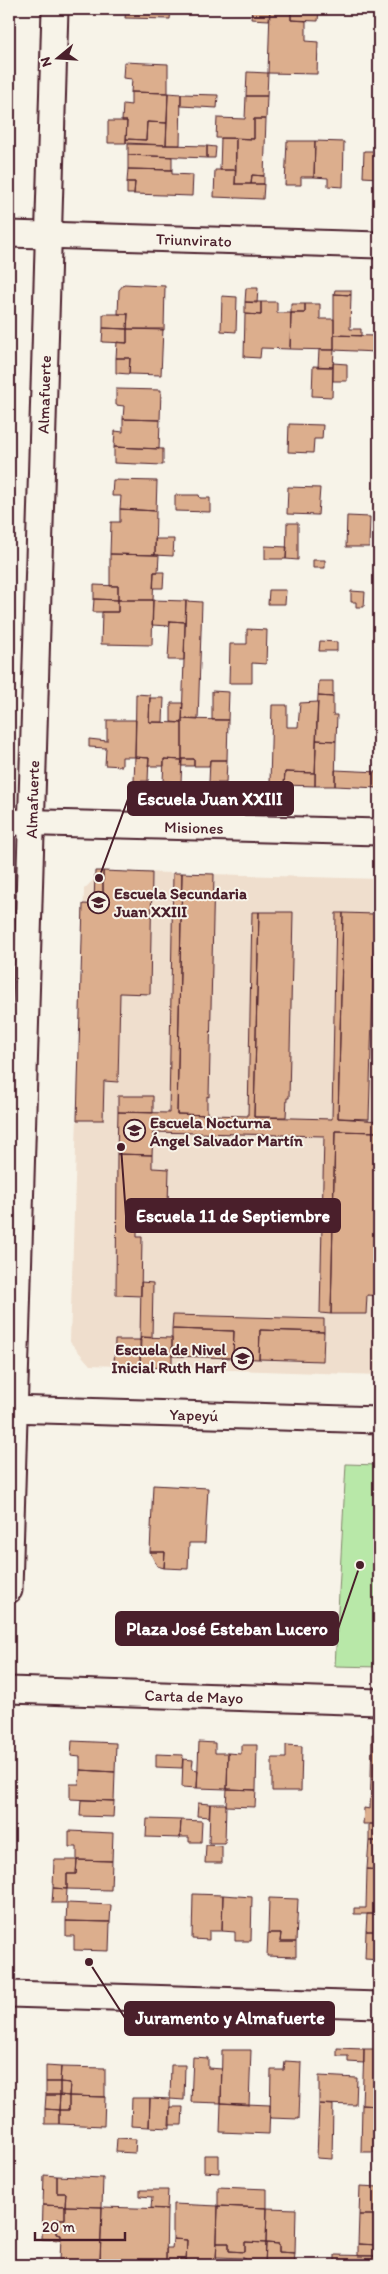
<svg xmlns="http://www.w3.org/2000/svg" width="388" height="2274" font-family="Itim,sans-serif">
	<rect width="100%" height="100%" fill="#f7f3e8"/>
	<filter id="ink" filterUnits="userSpaceOnUse"><feTurbulence type="fractalNoise" baseFrequency=".02" numOctaves="2"/><feDisplacementMap in="SourceGraphic" scale="10" xChannelSelector="R" yChannelSelector="G"/><feConvolveMatrix kernelMatrix="1 2 1 2 8 2 1 2 1" color-interpolation-filters="sRGB"/></filter>
	<g filter="url(#ink)">
		<!-- built -->
		<path fill="#efdecd" d="M103 871 379 879V1375L90 1365 70 1342 84 889Z"/>
		<!-- green -->
		<path fill="#b8e8a8" stroke="#81846a" d="M346 1464 379 1465V1667L335 1666Z"/>
		<!-- building -->
		<path fill="#dcae8d" stroke="#4a1f2b" d="M126 9H171L170 19 125 18Z
			M252 9H270L269 20 251 19Z
			M270 9H291V20L306 21V41L318 42 317 74 268 73Z
			M291 9H319L318 21 291 20Z
			M124 62 168 64V93L131 92 132 79 123 78Z
			M247 72 268 73 267 96H246Z
			M131 92 168 93 167 123 147 122 146 140 126 139 127 121H122L123 104 131 105Z
			M168 93 181 94 180 145H166Z
			M181 94 218 95 217 108 181 106Z
			M246 96H267L266 119H254V139L216 138 217 118 245 119Z
			M254 119H266L264 176 252 175 251 184H235L236 138 254 139Z
			M108 121H127L126 143H108Z
			M147 122 167 123 166 145 126 143V139L146 140Z
			M221 138H236V170H220Z
			M287 141H315L314 177H301V185H285Z
			M315 141 344 142 343 187 328 186V178L314 177Z
			M128 144 207 146V158L128 155Z
			M207 146 216 147 215 158H207Z
			M364 151H379V178L363 177Z
			M128 155 172 157V170L128 169Z
			M128 169 172 170V174L193 175 192 196 134 194 135 182H127Z
			M215 170H236L235 184H264L263 199 214 197Z
			M252 175 264 176V184H251Z
			M127 182H135L134 194H127Z
			M124 284 165 286 164 330 127 329 128 314H118L119 290Z
			M246 288H258L257 303 245 302Z
			M335 290H351V295L334 294Z
			M334 294 351 295 350 329H361V336L334 335Z
			M222 296 237 297 236 332 221 331Z
			M245 302H261V315L245 314Z
			M261 302H277V313H291L290 349 261 348 260 358 244 357 245 314 261 315Z
			M291 304H305V313H291Z
			M305 304H320V319H334V350L290 349 291 313H305Z
			M103 314H128L127 329 103 328Z
			M103 328 127 329V343L102 342Z
			M127 329H163L161 375 129 374 130 358H116L117 342 127 343Z
			M334 335 376 336V352L334 350Z
			M319 350H334L333 367H318Z
			M116 358H130L129 374 116 373Z
			M333 363 347 364V381H333Z
			M313 366 333 367 332 397 312 396Z
			M116 389 161 390 160 420 123 419 124 406 116 405Z
			M123 419 160 420 159 449 114 447 115 431 123 432Z
			M289 424 323 425 322 439H314L313 453 288 452Z
			M114 447 163 449V465L114 463Z
			M113 480 157 481 156 511 120 509 121 496H112Z
			M288 487 320 488 318 515 287 514Z
			M175 495H199L200 498H210V512L175 511Z
			M120 509 156 511 155 555 110 554 111 522H120Z
			M347 516 370 517 369 547H346Z
			M287 523H298V560L286 559Z
			M155 539H174L173 556 155 555Z
			M265 546 287 547 286 559H265Z
			M110 554 159 555 158 572H154L153 600H118V586H110Z
			M313 560H325V568H313Z
			M154 572H164L163 588H153Z
			M94 585 118 586V600L94 599Z
			M269 590H286L285 604H268Z
			M351 591 365 592 364 607H356V602H351Z
			M94 599 118 600V612H93Z
			M118 600H153L152 645 101 644 102 612H118Z
			M153 600 186 601 185 622 170 621 169 626 152 625Z
			M186 601 202 602 198 720 182 719Z
			M170 621 185 622 184 660H168Z
			M247 629 267 630 266 664 252 663V683H229L230 644H247Z
			M320 641 337 642V651H319Z
			M319 681H333V697L318 696Z
			M212 691 229 692 228 720H212Z
			M136 694 150 695 149 722 182 723V760L164 759V766H148L149 758 135 757Z
			M318 696 333 697V715H337L336 741 316 740Z
			M150 698H164L163 722H149Z
			M318 702 315 773 285 772 284 785 270 784 272 705H287V727H298L300 703Z
			M171 703H183L182 723 171 722Z
			M182 719 228 720 227 760H210L209 766H194V759H182Z
			M107 720H136L135 757H122V766L105 765 106 748 89 747V739L107 741Z
			M316 740 336 741 335 786H315Z
			M135 757 149 758 148 781H134Z
			M164 759 182 760 181 782 163 781Z
			M182 759H194V766H181Z
			M210 760H227L226 783H209Z
			M335 770 379 772V788L335 786Z
			M285 772 315 773V786L284 785Z
			M95 871H103V905H94Z
			M103 871 152 873 150 994 120 993 118 1082 104 1081 103 1120H77L83 904 103 905Z
			M173 873H182L177 1114 248 1116 252 912H259L254 1117 332 1119 336 913H343L338 1118 379 1121V1132L335 1131 331 1314 320 1313 324 1136 153 1132 152 1155 117 1154 118 1112 169 1113Z
			M182 873 214 874 209 1097 207 1096V1115L177 1114Z
			M259 912H293L289 1098H287L286 1117H254Z
			M343 913 375 914 369 1119 338 1118Z
			M118 1096H153V1113L118 1112Z
			M335 1131 379 1132V1296L367 1295 366 1314H331Z
			M117 1154 152 1155V1168L169 1169 168 1205H137V1237H142L141 1296 116 1295Z
			M141 1282 153 1283 152 1338 141 1337 140 1341Z
			M173 1315 324 1319V1332L260 1330 259 1359 233 1358 234 1331 172 1329Z
			M172 1329 234 1331 233 1358 172 1356Z
			M260 1330 324 1332 323 1361 259 1359Z
			M141 1337 172 1338V1368L140 1367Z
			M115 1340H140V1367L114 1366Z
			M153 1485 208 1488 205 1543H189L188 1569 164 1568 165 1552H150Z
			M150 1552H165L164 1568 157 1566Z
			M372 1734H379V1780L371 1779Z
			M72 1741 116 1743 115 1772 80 1770V1757L71 1756Z
			M199 1742 215 1743V1753H228L227 1789 197 1788Z
			M241 1745H257L256 1790 227 1789 228 1753 241 1754Z
			M286 1745 302 1746 301 1791H272V1758H286Z
			M156 1754 183 1755 182 1768 156 1767Z
			M183 1759 193 1760 192 1769 198 1770 197 1788 182 1787Z
			M80 1770 115 1772 114 1801 70 1799V1784H79Z
			M371 1779 379 1780V1824H363L364 1808 370 1809Z
			M227 1789 256 1790 255 1807 226 1806Z
			M81 1800 114 1801 113 1817 80 1816Z
			M198 1803 210 1804 209 1817 197 1816Z
			M210 1804H226L225 1843H209Z
			M147 1819 181 1820 180 1838 146 1837Z
			M181 1820 202 1821 201 1842H189V1837H180Z
			M369 1824H379V1841H369Z
			M69 1831 113 1833 112 1861 77 1860V1847H69Z
			M369 1841H379V1870L367 1869Z
			M206 1845 222 1846V1863H205Z
			M54 1860H77L76 1874H67V1889L53 1888Z
			M77 1860 112 1861 111 1890 67 1889V1874H76Z
			M367 1869 379 1870V1914H354V1908H366Z
			M53 1888 67 1889 66 1903H52Z
			M193 1894 223 1895 222 1931H209V1940L192 1939Z
			M223 1895 252 1897 251 1941H235V1932L222 1931Z
			M269 1898 298 1899 296 1942H280L281 1933H268Z
			M67 1903 111 1905 110 1922 66 1921Z
			M367 1914H379V1931H366Z
			M66 1921 110 1922 109 1951 74 1950V1936H66Z
			M366 1931H379V1960L365 1959Z
			M268 1933H281L280 1942H296V1957L267 1956Z
			M337 2048 364 2049V2063L348 2062V2056H337Z
			M364 2049H379V2106L362 2105Z
			M222 2050H251L249 2105 221 2103Z
			M193 2057 208 2058V2068L222 2069 221 2103 191 2102Z
			M285 2061 301 2062 299 2119 270 2118 271 2070H284Z
			M171 2065H185L184 2100 170 2099Z
			M46 2066 61 2067 60 2082H46Z
			M61 2067 105 2068V2097L69 2096 70 2083 60 2082Z
			M319 2076 357 2078 356 2105 319 2104Z
			M46 2082H60V2095H46Z
			M60 2082 70 2083 69 2096 60 2095Z
			M46 2095H60L59 2110 45 2109Z
			M60 2095 69 2096V2110H59Z
			M69 2096 105 2097 104 2126 59 2124V2110H69Z
			M132 2098H150L149 2127 131 2126Z
			M150 2098 170 2099V2128L149 2127Z
			M221 2103 270 2105 269 2134 220 2132Z
			M319 2104 333 2105 332 2159 317 2158Z
			M362 2105 379 2106V2152H361Z
			M170 2107H183L182 2125H169Z
			M45 2109 59 2110V2124H45Z
			M117 2138 136 2139 135 2153 116 2152Z
			M204 2155H219V2173L204 2172Z
			M44 2175 57 2176V2193H66L65 2206 43 2205Z
			M57 2176 103 2178 102 2207 65 2206 66 2193H57Z
			M360 2186 379 2187V2215H359Z
			M218 2187 267 2189V2208L218 2206Z
			M140 2190H168L167 2209 151 2208 152 2197 140 2196Z
			M173 2204 218 2206 216 2265 186 2264 187 2240 173 2239Z
			M43 2205 65 2206V2219H57L56 2234 61 2235V2240L42 2239Z
			M65 2206 102 2207 100 2262 60 2261 61 2235 56 2234 57 2219H65Z
			M218 2206 267 2208 266 2243 245 2242V2252L229 2251V2243H217Z
			M102 2207 167 2209 166 2264 100 2262Z
			M267 2208 296 2209 295 2253 279 2252V2244L266 2243Z
			M359 2215H379V2265H335V2255L378 2256V2245L358 2244Z
			M173 2239 187 2240 186 2264H166V2248H172Z
			M245 2242 266 2243 265 2265H244V2258L216 2257 217 2243H229V2251L245 2252Z
			M266 2243 279 2244V2252L295 2253 294 2265H265Z
			M358 2244 378 2245V2256H358Z"/>
		<g fill="none" stroke-linecap="round" stroke-linejoin="round">
			<defs>
				<g id="street">
					<path id="s1" d="M9 234 379 245"/>
					<path id="s2" d="M9 822 379 832"/>
					<path id="s3" d="M9 1409 379 1420"/>
					<path id="s4" d="M9 1590 55 9"/>
					<path id="s5" d="M9 1690 379 1702"/>
					<path d="M9 1994 379 2005"/>
				</g>
			</defs>
			<!-- street casing -->
			<use href="#street" stroke="#4a1f2b" stroke-width="29"/>
			<!-- street -->
			<use href="#street" stroke="#f7f3e8" stroke-width="25"/>
		</g>
	</g>
	<!-- icons -->
	<defs>
		<symbol id="school-ring" viewBox="-11 -11 22 22"><circle r="9.5" fill="#f7f3e8" stroke="#4a1f2b" stroke-width="1.5"/><path d="M0-5L7-2L0 1L-7-2ZM-4 1L0 2.5L4 1V4Q0 6-4 4Z" fill="#4a1f2b"/></symbol>
	</defs>
	<g fill-rule="evenodd">
		<use href="#school-ring" x="86" y="890" width="25" height="25"/>
		<use href="#school-ring" x="122" y="1118" width="25" height="25"/>
		<use href="#school-ring" x="230" y="1346" width="25" height="25"/>
	</g>
	<g text-anchor="middle" stroke-width="4" stroke-linejoin="round" paint-order="stroke">
		<!-- street labels -->
		<g font-size="16" fill="#4a1f2b" stroke="#f7f3e8">
			<text dy="6" stroke="none"><textPath href="#s1" startOffset="185">Triunvirato</textPath></text>
			<text dy="6" stroke="none"><textPath href="#s4" startOffset="1196">Almafuerte</textPath></text>
			<text dy="6" stroke="none"><textPath href="#s4" startOffset="791">Almafuerte</textPath></text>
			<text dy="6" stroke="none"><textPath href="#s2" startOffset="185">Misiones</textPath></text>
			<text dy="6" stroke="none"><textPath href="#s3" startOffset="185">Yapeyú</textPath></text>
			<text dy="6" stroke="none"><textPath href="#s5" startOffset="185">Carta de Mayo</textPath></text>
		</g>
		<!-- poi labels -->
		<g font-size="16" font-weight="bold" fill="#4a1f2b" stroke="#f7f3e8" text-anchor="start">
			<text x="114" y="899">Escuela Secundaria<tspan x="114" dy="18">Juan XXIII</tspan></text>
			<text x="150" y="1128">Escuela Nocturna<tspan x="150" dy="18">Ángel Salvador Martín</tspan></text>
			<text x="226" y="1355" text-anchor="end">Escuela de Nivel<tspan x="226" dy="18">Inicial Ruth Harf</tspan></text>
		</g>
	</g>
	<!-- callouts -->
	<path fill="none" stroke="#4a1f2b" stroke-width="2" d="M99 878L128 799M121 1147L126 1216M360 1565L338 1629M89 1962L125 2018"/>
	<g fill="#4a1f2b" stroke="#f7f3e8" stroke-width="2">
		<circle cx="99" cy="878" r="5"/>
		<circle cx="121" cy="1147" r="5"/>
		<circle cx="360" cy="1565" r="5"/>
		<circle cx="89" cy="1962" r="5"/>
	</g>
	<g fill="#4a1f2b" stroke="#4a1f2b" stroke-width="2">
		<rect x="128" y="782" width="165" height="33" rx="5"/>
		<rect x="126" y="1199" width="214" height="33" rx="5"/>
		<rect x="116" y="1612" width="222" height="33" rx="5"/>
		<rect x="125" y="2002" width="209" height="33" rx="5"/>
	</g>
	<g font-size="18" text-anchor="middle" font-weight="bold" fill="#fff">
		<text x="210" y="805">Escuela Juan XXIII</text>
		<text x="233" y="1222">Escuela 11 de Septiembre</text>
		<text x="227" y="1635">Plaza José Esteban Lucero</text>
		<text x="230" y="2024">Juramento y Almafuerte</text>
	</g>
	<!-- margin -->
	<rect width="388" height="2274" fill="none" stroke="#f7f3e8" stroke-width="30"/>
	<rect x="15" y="15" width="358" height="2244" fill="none" stroke="#4a1f2b" stroke-width="2" filter="url(#ink)"/>
	<!-- north arrow -->
	<g transform="translate(58 58) rotate(252)" stroke="#f7f3e8" stroke-width="4" paint-order="stroke">
	<path d="M0-4L9 19L0 12L-9 19Z" fill="#4a1f2b"/>
	<text y="-8" font-size="14" font-weight="bold" text-anchor="middle" fill="#4a1f2b">N</text>
	</g>
	<!-- scale -->
	<path d="M35 2232v8h90v-8" fill="none" stroke="#4a1f2b" stroke-width="2.5"/>
	<text x="42" y="2232" font-size="15" fill="#4a1f2b" stroke="#f7f3e8" stroke-width="4" paint-order="stroke">20 m</text>
</svg>
